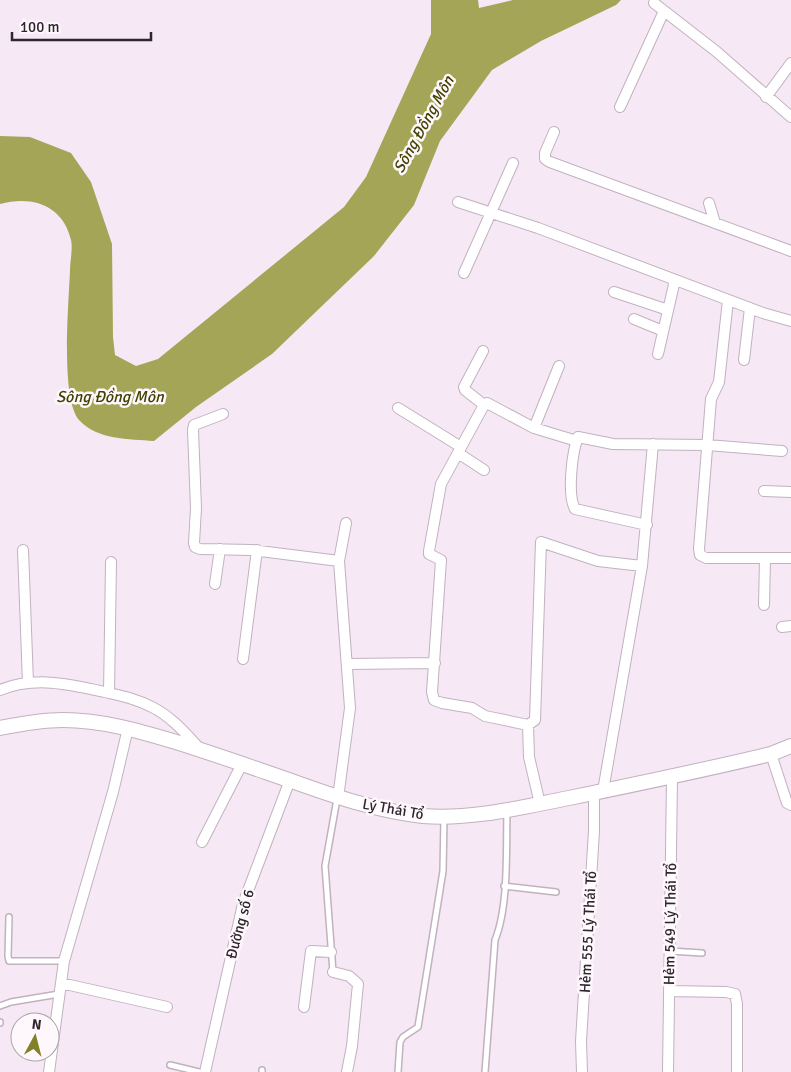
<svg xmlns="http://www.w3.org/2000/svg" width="791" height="1072" font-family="Signika,sans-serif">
	<rect width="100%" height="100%" fill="#f6e8f5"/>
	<!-- water -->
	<path fill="#a5a557" d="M431 0H478L479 8 513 0H621L616 5 541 41 492 70 440 141 414 205 374 256 272 354 196 407 154 441C129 439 97 440 79 420 60 397 69 302 70 270 70 261 73 249 71 240 63 205 32 195 0 204V136L30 137 71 153 91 182 112 244 113 337 115 355 136 366 158 359 344 207 366 177 431 34Z"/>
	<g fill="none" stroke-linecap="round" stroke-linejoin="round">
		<defs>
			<path id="lane" d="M504 886 556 892
				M9 917 8 956 9 961H64
				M670 951 702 953
				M333 972 325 866 337 799
				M0 1006 11 1002 59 994
				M0 1022V1023
				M170 1065 199 1072
				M262 1072V1070
				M398 1072 400 1042 403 1037 418 1027 443 871 444 818
				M485 1072 495 940C509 906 506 848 507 810"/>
			<path id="street" d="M654 3 717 52 791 117
				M766 97 791 63
				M620 107 664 11
				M554 132 545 153V159L550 162 791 251
				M458 202 538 228 763 313 791 321
				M709 203 715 223
				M464 273 513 163
				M614 292 668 310
				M728 300 719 382 711 399 699 549 700 555 706 558H791
				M634 319 663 331
				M483 351 464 387 465 390 484 405
				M658 354 675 280
				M744 360 750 308
				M398 408 461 447
				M223 414 194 425 193 430 196 508 194 543 195 547 200 549 252 550 339 561
				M534 428 559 366
				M577 441 534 428 487 403 484 405 441 484 429 551V554L441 560 432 692 434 700 442 703 472 708 485 716 528 725 535 720 541 542 598 561 642 566
				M458 453 484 470
				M764 491 791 492
				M647 525 575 509C567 495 572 452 578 437L613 444 707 445 782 451
				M23 550 28 683
				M215 584 220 549
				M764 605 765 558
				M782 627 791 626
				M243 659 257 550
				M347 664 435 663
				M0 690C35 676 69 684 105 692 122 696 137 699 152 707 172 717 186 734 201 750
				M109 693 111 562
				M528 725 529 757 540 804
				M771 754 787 803 791 805
				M603 791 642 566 653 444
				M338 798 350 708 339 561 346 523
				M202 842 242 764
				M333 972 349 976 358 984 352 1046 347 1072
				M61 983 167 1007
				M669 991 726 992 735 994 737 1004V1072
				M304 1007 311 951 331 952
				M49 1072 64 961 113 792 128 728
				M205 1072 243 904 290 780
				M582 1072 581 1041 594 831V793
				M668 1072 672 777"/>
			<path id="secondary" d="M0 728C20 724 42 720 63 720 102 720 139 731 176 742 214 754 251 767 289 780 333 796 377 811 423 816 472 820 522 807 569 798 637 784 704 770 771 754L791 746"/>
		</defs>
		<!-- lane casing -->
		<use href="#lane" stroke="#c0b2bf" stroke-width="8"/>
		<!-- street casing -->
		<use href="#street" stroke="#c0b2bf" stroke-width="12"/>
		<!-- secondary casing -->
		<use href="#secondary" stroke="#c0b2bf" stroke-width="16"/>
		<!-- lane -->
		<use href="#lane" stroke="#fff" stroke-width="5"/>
		<!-- street -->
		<use href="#street" stroke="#fff" stroke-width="10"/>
		<!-- secondary -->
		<use href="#secondary" stroke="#fff" stroke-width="14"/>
	</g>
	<g text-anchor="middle" stroke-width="5" stroke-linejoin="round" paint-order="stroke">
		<!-- street labels -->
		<g font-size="15" fill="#2d272c" stroke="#fef8fd">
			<text transform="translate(393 809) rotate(10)" y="5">Lý Thái Tổ</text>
			<text transform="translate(240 924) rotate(-75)" y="5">Đường số 6</text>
			<text transform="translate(670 924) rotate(-89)" y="5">Hẻm 549 Lý Thái Tổ</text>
			<text transform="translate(588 932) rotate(-87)" y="5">Hẻm 555 Lý Thái Tổ</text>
		</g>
		<!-- water labels -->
		<g font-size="16" font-style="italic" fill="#414100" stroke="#fef8fd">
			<text transform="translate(423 124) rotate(-61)" y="6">Sông Đồng Môn</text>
			<text x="110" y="402">Sông Đồng Môn</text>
		</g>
	</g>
	<!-- north arrow -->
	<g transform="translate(35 1037) rotate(7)"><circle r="24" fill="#fef8fd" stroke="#aaa4a9"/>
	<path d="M0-4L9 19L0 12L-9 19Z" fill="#82812a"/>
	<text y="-8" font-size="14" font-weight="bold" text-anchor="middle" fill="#2d272c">N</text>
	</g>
	<!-- scale -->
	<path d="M12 32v8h139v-8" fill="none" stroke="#2d272c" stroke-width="2.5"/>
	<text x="20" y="32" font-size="15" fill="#2d272c" stroke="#fef8fd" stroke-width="4" paint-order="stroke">100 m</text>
</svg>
